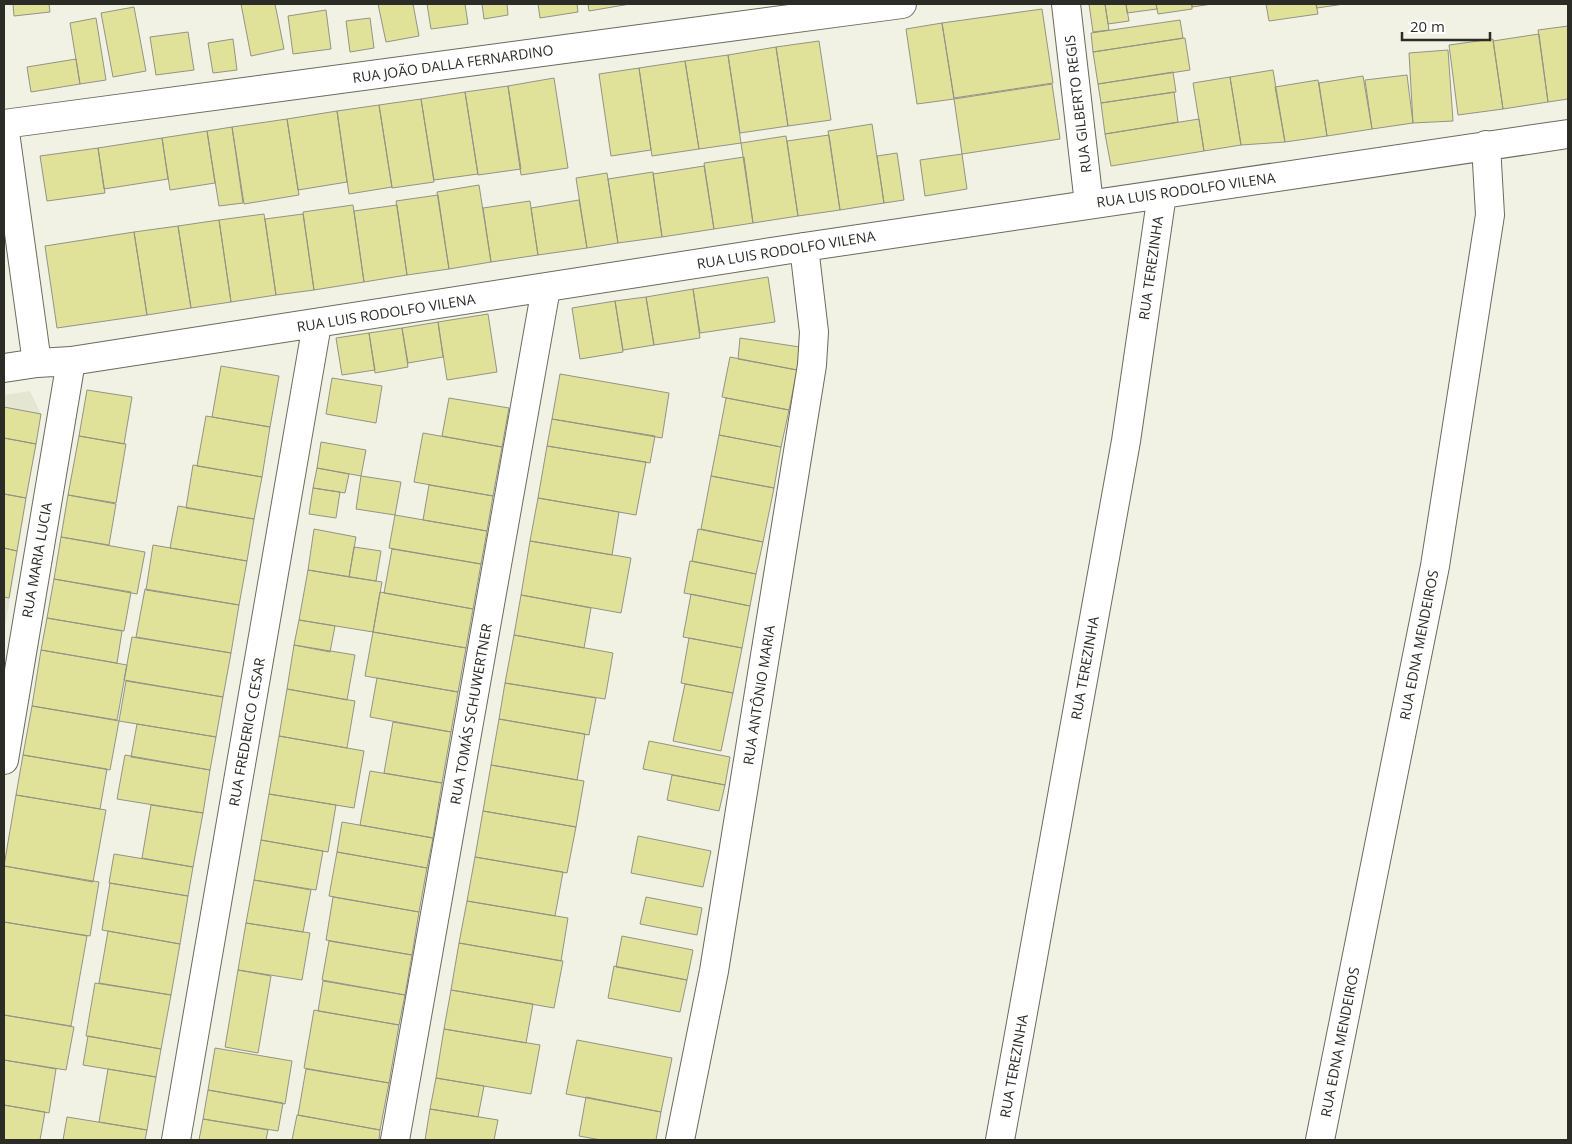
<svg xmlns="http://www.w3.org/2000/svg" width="1572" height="1144" font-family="'Open Sans',sans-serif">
	<rect width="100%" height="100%" fill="#f1f2e4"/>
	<!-- built -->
	<path fill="#e5e6d2" d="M30 391 41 414 4 633V395Z"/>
	<!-- building -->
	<path fill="#e0e29a" stroke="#939387" d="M13 4H49L50 12 14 16Z
		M241 4H275L284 49 251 56Z
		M378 4H413L419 36 386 42Z
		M427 4H465L468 24 431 29Z
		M482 4H507L508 15 484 19Z
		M538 4H577L578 12 540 18Z
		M588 4H630L589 11Z
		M1089 4H1105L1109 30 1093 32Z
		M1105 4H1126L1129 21 1108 24Z
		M1126 4H1156L1157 9 1127 13Z
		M1156 4H1192V9L1158 14Z
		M1192 4H1212L1192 7Z
		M1266 4H1316L1318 14 1269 21Z
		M1316 4H1344L1317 8Z
		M134 7 146 71 113 77 101 13Z
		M1042 9 1053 83 954 98 942 23Z
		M326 10 331 49 293 54 288 16Z
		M96 18 106 80 80 84 70 23Z
		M370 18 374 48 350 52 346 21Z
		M1180 20 1183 38 1093 52 1091 33Z
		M942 23 954 99 917 104 906 29Z
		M1568 26V99L1548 102 1538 30Z
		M188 32 194 70 156 75 150 37Z
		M1539 34 1548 102 1503 109 1493 41Z
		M1185 38 1190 70 1098 84 1093 52Z
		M233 39 237 70 213 73 208 43Z
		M1493 39 1503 109 1458 115 1449 45Z
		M819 41 831 120 788 126 776 47Z
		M776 47 788 126 740 133 728 55Z
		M1448 50 1453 121 1413 123 1409 53Z
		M728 55 741 143 699 149 685 61Z
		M76 59 80 84 31 92 27 67Z
		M685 61 699 149 652 156 639 68Z
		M639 68 651 150 611 156 599 74Z
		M1273 70 1285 142 1241 145 1230 77Z
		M1173 72 1176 92 1101 103 1098 84Z
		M1407 75 1413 123 1372 129 1365 80Z
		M1363 76 1372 129 1327 136 1319 83Z
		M1230 77 1241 145 1204 151 1193 83Z
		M554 78 568 168 521 175 508 86Z
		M1318 80 1327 136 1285 142 1275 87Z
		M1052 84 1060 139 962 154 954 99Z
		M508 86 521 169 478 175 465 92Z
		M465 92 478 174 434 180 421 99Z
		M1174 92 1178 122 1105 134 1101 103Z
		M421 99 434 182 392 188 379 105Z
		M379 105 392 187 349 194 337 111Z
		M337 111 347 182 298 190 287 119Z
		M287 119 299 195 244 204 232 127Z
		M1199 119 1204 151 1111 166 1105 134Z
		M872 124 884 203 840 210 828 131Z
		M232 127 243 203 219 206 207 131Z
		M207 131 215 183 170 190 162 138Z
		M829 135 840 210 798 216 787 141Z
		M786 136 798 216 753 223 741 143Z
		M162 138 168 179 104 189 98 148Z
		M98 148 105 193 47 201 40 156Z
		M897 153 904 200 884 203 877 156Z
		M962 154 967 189 925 196 920 160Z
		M744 157 753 223 714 229 704 163Z
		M704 166 714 229 662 237 653 174Z
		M653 172 662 237 618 243 608 179Z
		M607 173 618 243 587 248 576 178Z
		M479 185 491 262 449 269 437 192Z
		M438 195 449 269 407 275 396 201Z
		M579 200 587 248 538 255 531 208Z
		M530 201 538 255 491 262 483 208Z
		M353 205 364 282 314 290 303 212Z
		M397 205 407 275 364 282 354 211Z
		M264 214 276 295 231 302 219 220Z
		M303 214 314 290 276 295 265 219Z
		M219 220 231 302 191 308 178 226Z
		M178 226 191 308 147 315 134 232Z
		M134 232 147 315 57 328 45 246Z
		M768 277 775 322 700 333 693 289Z
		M693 289 700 338 654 345 646 297Z
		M646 297 654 345 623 350 615 301Z
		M615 301 623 352 580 359 572 308Z
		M488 314 497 372 447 380 438 322Z
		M438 322 443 357 408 363 402 328Z
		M402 328 408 367 375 373 369 333Z
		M369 333 375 370 342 375 336 338Z
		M740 338 800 347 797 370 738 359Z
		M730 357 797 370 789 410 722 397Z
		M221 366 279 376 270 427 212 417Z
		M560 374 669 393 662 438 552 419Z
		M332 378 382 386 376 423 326 414Z
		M87 390 132 397 124 444 79 436Z
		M449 398 509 408 502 447 442 436Z
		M726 398 789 410 781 447 719 435Z
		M4 407 41 414 36 444 4 438Z
		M206 416 270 427 262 477 197 466Z
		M552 419 655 436 650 463 547 446Z
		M423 433 502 447 493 496 414 482Z
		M719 435 781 447 774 488 711 476Z
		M79 436 126 444 116 503 68 495Z
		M4 438 36 444 26 498 4 494Z
		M321 442 366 450 361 476 317 468Z
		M547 446 646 462 636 515 538 498Z
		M193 465 262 477 254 519 186 508Z
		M317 468 349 474 345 493 313 488Z
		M361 476 401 482 395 515 356 509Z
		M711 476 774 488 763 542 701 529Z
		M429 485 493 496 487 531 423 520Z
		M313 488 340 492 336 518 309 514Z
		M4 494 26 498 17 551 4 548Z
		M68 495 116 504 109 545 61 537Z
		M538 498 619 512 612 555 530 541Z
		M178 506 254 519 247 561 170 548Z
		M395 515 487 531 481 564 389 548Z
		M314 529 356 537 349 577 308 570Z
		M698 529 763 542 756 574 692 561Z
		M61 537 145 552 137 594 54 579Z
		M530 541 631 558 621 613 521 595Z
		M153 545 247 561 239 605 146 590Z
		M354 547 381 551 376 581 349 577Z
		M4 548 17 551 9 598 4 597Z
		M392 549 481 564 473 609 384 593Z
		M690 561 756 574 750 606 684 593Z
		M308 570 382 582 373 632 299 620Z
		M54 579 131 592 124 631 47 618Z
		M145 589 239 605 231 653 136 637Z
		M380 592 473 609 466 648 373 632Z
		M691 594 750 606 742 648 683 637Z
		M521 595 591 608 584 648 514 635Z
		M47 618 122 631 117 663 41 650Z
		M299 620 335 626 330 652 294 645Z
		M373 632 466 648 458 692 365 676Z
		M514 635 613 653 605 699 505 683Z
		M132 637 231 653 223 697 124 680Z
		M689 638 742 648 733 693 681 683Z
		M294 645 355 655 347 700 287 689Z
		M41 650 127 665 117 720 32 706Z
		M377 678 458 692 451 732 370 717Z
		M126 681 223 697 216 737 119 721Z
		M505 683 596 698 589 735 499 719Z
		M685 684 733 693 721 751 673 741Z
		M287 689 355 701 347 748 279 736Z
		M32 706 119 721 110 770 23 755Z
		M499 719 585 734 577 780 491 765Z
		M393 722 451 732 442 783 384 773Z
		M137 724 216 737 210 770 131 757Z
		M279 736 364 751 354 808 269 794Z
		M649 741 730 757 725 785 643 769Z
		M23 755 107 769 100 809 16 795Z
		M125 755 210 770 203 813 117 799Z
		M491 765 584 781 576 827 483 811Z
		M370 771 442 783 433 838 360 825Z
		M672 775 725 785 719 811 667 800Z
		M269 794 336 805 328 852 261 840Z
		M16 795 106 810 93 882 4 866Z
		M151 805 203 813 193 867 142 858Z
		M483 811 576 827 567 873 475 857Z
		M342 822 433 838 427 868 337 852Z
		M638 836 711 851 703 887 631 873Z
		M261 840 323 851 316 890 254 880Z
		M337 852 427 868 419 912 329 896Z
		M114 854 193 867 188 896 109 883Z
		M475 857 563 872 555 916 467 901Z
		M4 866 99 882 90 936 4 922Z
		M254 880 311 890 303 932 246 923Z
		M110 883 188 896 180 944 102 930Z
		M333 897 419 912 412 955 326 940Z
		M646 897 702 908 697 935 640 924Z
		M467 901 568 918 561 961 459 943Z
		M4 922 87 936 71 1026 4 1015Z
		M246 923 310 933 302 980 238 970Z
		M108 931 180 944 171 995 99 983Z
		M622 936 693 950 687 980 616 967Z
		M329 941 412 955 405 995 322 980Z
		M459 943 563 961 554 1008 451 990Z
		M614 966 687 980 680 1012 608 998Z
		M238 970 271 976 258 1053 225 1047Z
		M323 981 405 995 399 1025 318 1011Z
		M95 983 171 995 161 1049 86 1036Z
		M451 990 533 1004 526 1043 444 1029Z
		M314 1010 399 1025 389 1083 304 1068Z
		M4 1015 74 1027 66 1070 4 1060Z
		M444 1029 540 1045 531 1094 436 1078Z
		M88 1036 161 1049 156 1077 83 1065Z
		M577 1040 672 1058 661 1112 566 1094Z
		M215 1048 292 1061 285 1104 208 1090Z
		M4 1060 56 1069 49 1113 4 1105Z
		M108 1069 156 1077 147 1130 99 1122Z
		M306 1069 389 1083 380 1130 298 1115Z
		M436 1078 484 1086 478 1117 430 1109Z
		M208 1090 283 1103 278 1131 203 1119Z
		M586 1097 661 1112 656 1140H601L579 1136Z
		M4 1105 45 1112 40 1140H4Z
		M430 1109 498 1120 494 1140H425Z
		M297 1115 380 1130 379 1140H292Z
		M67 1117 147 1130 145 1140H63Z
		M203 1119 268 1130 266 1140H199Z"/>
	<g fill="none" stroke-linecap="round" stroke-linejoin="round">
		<defs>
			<path id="street" d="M1066 4 1089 204
				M4 124 902 4
				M4 125 37 363
				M4 368 37 363 71 361 804 247 1568 134
				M4 760 71 361
				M176 1140 317 324
				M395 1140 546 288
				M680 1140 714 971 812 365 814 332 804 247
				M1000 1140 1126 441 1162 194
				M1320 1140 1435 566 1490 215 1486 145"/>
		</defs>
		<!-- street casing -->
		<use href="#street" stroke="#6a6a5e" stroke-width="30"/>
		<!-- street -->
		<use href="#street" stroke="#fff" stroke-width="28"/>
	</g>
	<g text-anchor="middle" stroke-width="4" stroke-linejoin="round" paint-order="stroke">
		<!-- street labels -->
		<g font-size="14" fill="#2c2c27" stroke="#fff">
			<text transform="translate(453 64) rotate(-8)" y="5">RUA JOÃO DALLA FERNARDINO</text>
			<text transform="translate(1078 104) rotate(-97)" y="5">RUA GILBERTO REGIS</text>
			<text transform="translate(1186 190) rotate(-8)" y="5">RUA LUIS RODOLFO VILENA</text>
			<text transform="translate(786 250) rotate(-9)" y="5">RUA LUIS RODOLFO VILENA</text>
			<text transform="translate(1151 268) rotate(-82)" y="5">RUA TEREZINHA</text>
			<text transform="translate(386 313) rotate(-9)" y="5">RUA LUIS RODOLFO VILENA</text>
			<text transform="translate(37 560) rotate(-80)" y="5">RUA MARIA LUCIA</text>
			<text transform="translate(1419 645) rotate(-79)" y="5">RUA EDNA MENDEIROS</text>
			<text transform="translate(1085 668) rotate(-80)" y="5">RUA TEREZINHA</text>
			<text transform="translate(759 695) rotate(-81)" y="5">RUA ANTÔNIO MARIA</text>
			<text transform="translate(471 714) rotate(-80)" y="5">RUA TOMÁS SCHUWERTNER</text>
			<text transform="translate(247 732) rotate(-80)" y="5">RUA FREDERICO CESAR</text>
			<text transform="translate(1340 1042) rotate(-79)" y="5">RUA EDNA MENDEIROS</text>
			<text transform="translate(1014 1066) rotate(-80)" y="5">RUA TEREZINHA</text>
		</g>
	</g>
	<!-- border -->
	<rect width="1572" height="1144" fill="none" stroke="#2c2c27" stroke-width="10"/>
	<!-- scale -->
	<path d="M1402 32v8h88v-8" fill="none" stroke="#2c2c27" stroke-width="2.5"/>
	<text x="1410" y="32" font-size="15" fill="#2c2c27" stroke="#ffffff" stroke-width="4" paint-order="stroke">20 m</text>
</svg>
